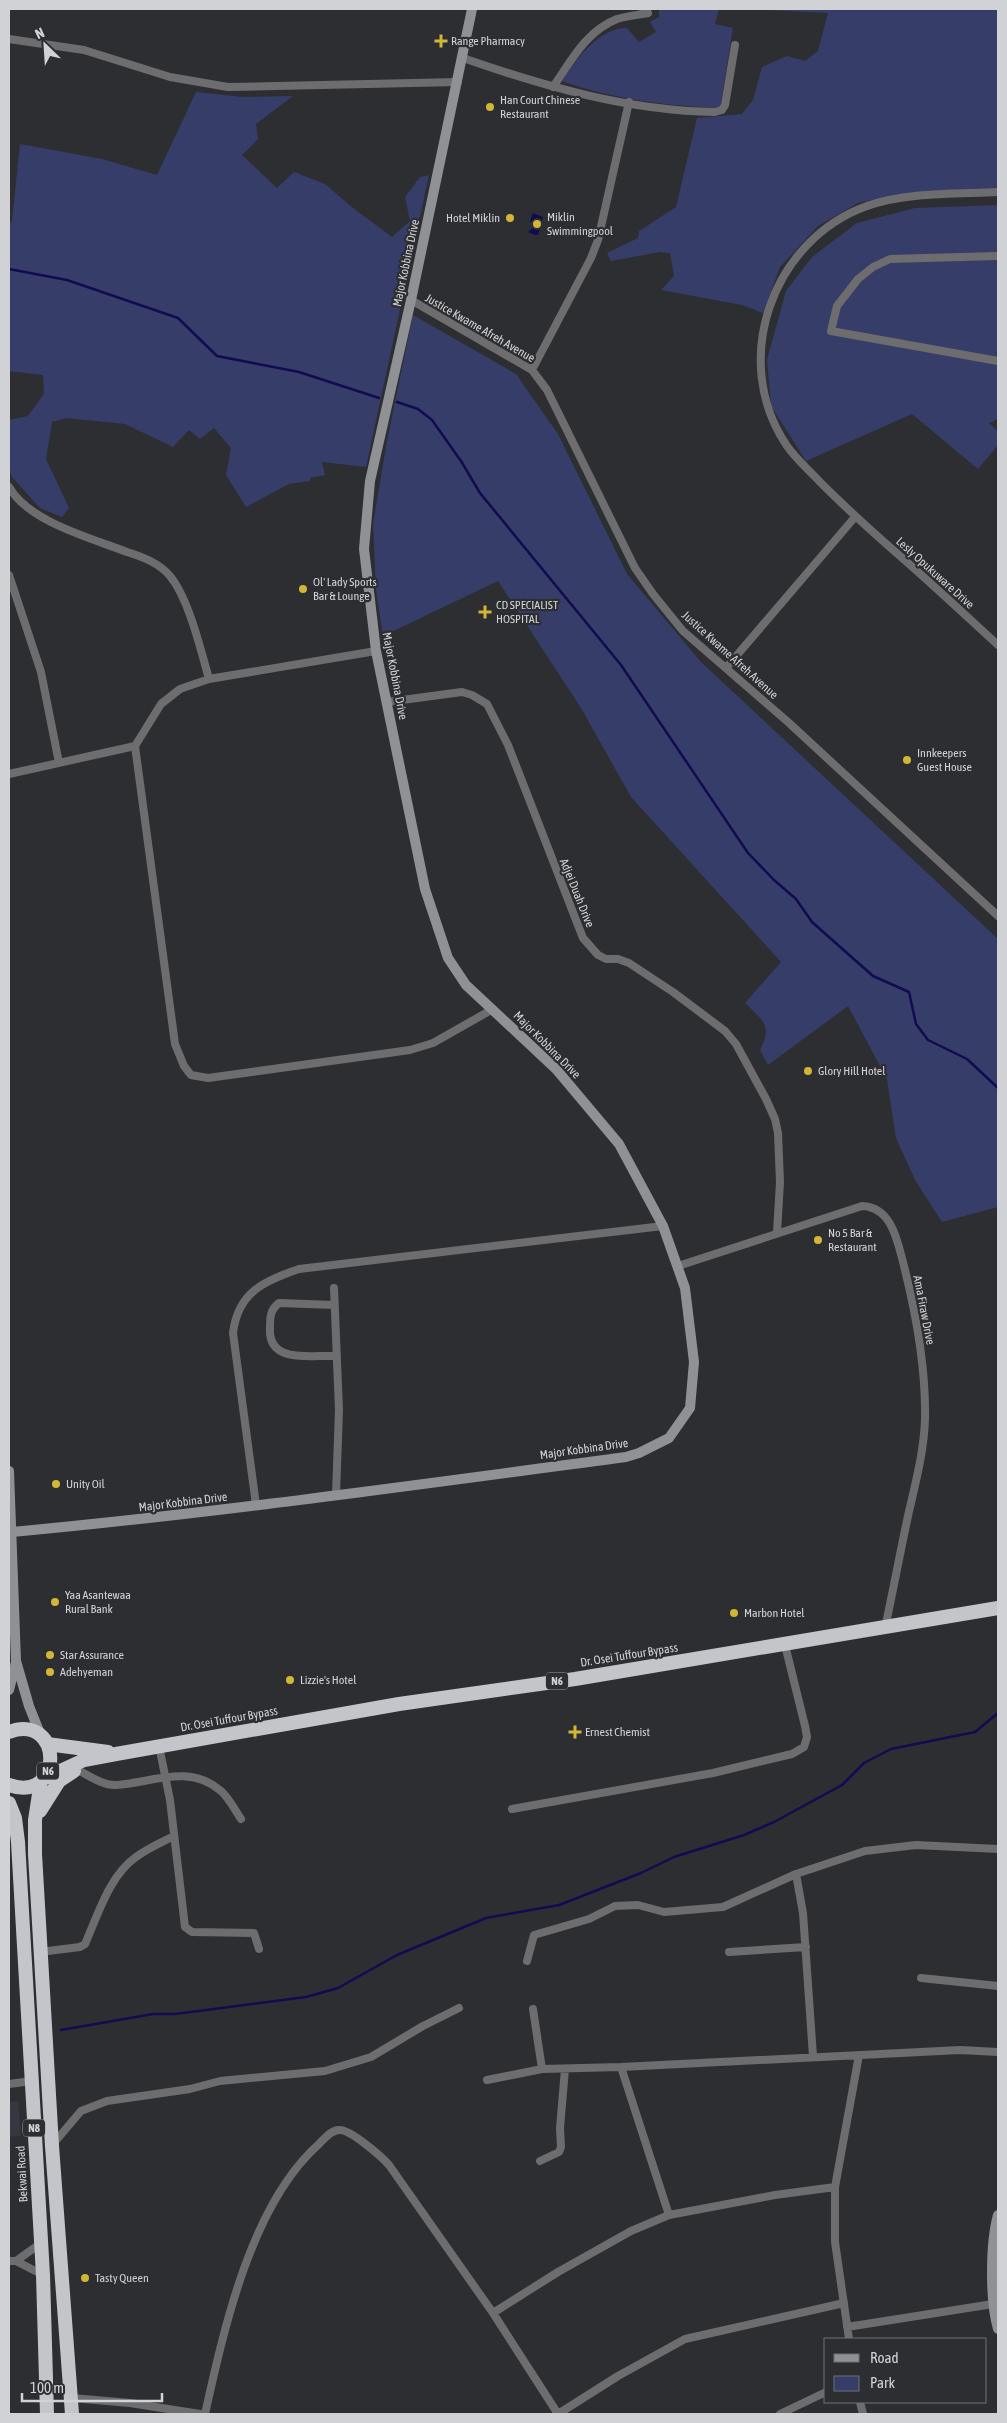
<svg xmlns="http://www.w3.org/2000/svg" width="1007" height="2423" font-family="'Asap Condensed',sans-serif">
	<rect width="100%" height="100%" fill="#2d2e32"/>
	<!-- built -->
	<path fill="#353741" d="M18 2101 21 2136 9 2137V2102Z"/>
	<!-- green -->
	<path fill="#373d69" d="M659 9H719L715 24 733 28 720 108C667 106 612 99 562 81 575 60 600 27 627 28L639 42 656 32 650 22 659 17Z
		M748 9H998V189L899 194 858 203 818 226 780 267 763 313 742 305 661 290 674 276 670 253 660 252 611 261 607 253 638 238 639 231 676 207 697 118 742 114 753 100 762 67 787 56 805 61 818 51 828 13Z
		M196 92 242 97 293 96 256 124 258 139 242 155 277 188 294 172 325 184 353 208 392 237 410 221 405 197 420 177 429 175 366 467 322 462 325 475 310 478V481L289 484 246 507 226 475 231 448 214 428 200 439 189 430 173 447 125 424 66 418 52 422 46 459 69 508 62 517 40 508 12 477 9 468V420L28 416 44 394 43 375 9 371V225L12 221 20 144 102 159 157 175Z
		M998 205V419L989 423 998 431V445L978 469 912 414 806 461 771 406 767 360 786 291 812 257 857 223 915 208Z
		M413 315 516 374 558 434 627 574 701 662 998 939V1207L942 1222 915 1180 896 1138 887 1079 848 1006 768 1065 760 1050C773 1025 763 1021 745 1003L781 962 631 797 581 708 498 581 383 636 376 590 373 524 387 441Z"/>
	<!-- water -->
	<path fill="#120b52" d="M533 213 543 217 538 235H535L528 232 534 227 530 221Z"/>
	<g fill="none" stroke-linecap="round" stroke-linejoin="round">
		<!-- stream -->
		<path stroke="#120b52" stroke-width="2.5" d="M9 269 67 280 178 318 217 356 299 372 379 398
			M397 402 418 409 432 420 461 461 480 493 621 665 748 853 774 880 796 899 812 922 873 976 909 992 916 1024 928 1040 967 1059 998 1088
			M61 2030 153 2014H175L306 1997 338 1988 397 1955 486 1918 559 1905 641 1873 674 1857 744 1835 774 1822 842 1785 864 1763 891 1749 975 1732 998 1713"/>
		<!-- street -->
		<path stroke="#6d6d70" stroke-width="8" d="M9 39 84 50 170 77 228 87 458 82
			M463 58C543 86 629 111 715 112L722 110 725 105 735 45
			M553 87C571 61 586 31 617 19 627 16 638 15 648 13
			M998 192C957 194 905 192 867 206 772 240 729 361 787 446 796 459 809 470 820 482 843 505 867 527 892 549 928 580 963 613 998 645
			M998 256 890 259 873 267 858 279 837 306 831 331 998 361
			M411 300 532 370 547 390 635 568 653 594 683 631 788 722 998 916
			M532 370 591 258 598 240 629 102
			M9 487C29 522 91 538 127 552 143 557 159 563 170 576 189 599 201 651 209 679
			M9 575 41 672 59 763
			M726 668 855 517
			M387 702 462 692 472 695 487 704 508 745 583 938 598 955 606 959H618L629 963 673 992 725 1031 736 1044 766 1099 775 1119 778 1133 780 1182 777 1233
			M135 746 175 1044 184 1066 191 1075 208 1078 410 1050 433 1043 493 1009
			M9 774 135 746 161 704 180 689 209 679 376 651
			M678 1266 862 1206C891 1207 897 1239 903 1262 916 1313 926 1367 925 1419 924 1452 915 1485 908 1516 900 1553 893 1591 885 1628
			M334 1288 339 1410 336 1495
			M334 1305 279 1303C270 1310 270 1317 270 1328 268 1364 310 1355 335 1356
			M256 1505 233 1333C238 1292 264 1281 299 1269L663 1226
			M159 1746 170 1800 185 1927 192 1932 254 1933 259 1949
			M76 1769C88 1775 103 1786 116 1785 151 1783 189 1763 221 1791 229 1798 235 1810 241 1819
			M512 1809 713 1773 792 1754 804 1747 807 1737 805 1726 785 1645
			M796 1874 803 1913 813 2056
			M40 1952 80 1947 85 1944C98 1915 109 1876 136 1857 148 1848 162 1842 174 1836
			M729 1952 806 1947
			M527 1961 534 1935 589 1919 615 1906 638 1905 664 1912 723 1907 796 1874 865 1851 916 1845 998 1849
			M921 1978 998 1986
			M533 2009 542 2069
			M621 2067 669 2215
			M487 2080 542 2069 621 2067 960 2050 998 2052
			M9 2084 32 2081
			M53 2144 81 2111 107 2101 190 2089 220 2081 325 2071 371 2057 423 2026 459 2008
			M540 2161 559 2152 561 2147 560 2128 565 2069
			M9 2261H16L43 2275
			M16 2261 41 2243
			M493 2313 558 2272 631 2231 669 2215 775 2195 835 2187
			M847 2327 993 2304
			M849 2339 835 2242V2187L859 2055
			M72 2398 130 2403 200 2414
			M860 2402 863 2414
			M205 2414C224 2329 251 2204 319 2144 324 2139 332 2129 340 2130 351 2130 382 2157 389 2165L493 2313 558 2414
			M558 2414 618 2376 685 2339 844 2303
			M780 2414 826 2392"/>
		<!-- secondary -->
		<path stroke="#909195" stroke-width="10" d="M9 1471 16 1661 29 1706 41 1736
			M12 1532C217 1513 421 1484 626 1457L639 1453 669 1438 690 1408 694 1362 685 1288 663 1226 619 1144 556 1069 466 985 448 958 425 889 376 651 364 549 370 481 411 300 472 9
			M9 1690 16 1662
			M998 2215C990 2244 990 2301 998 2329"/>
		<!-- highway -->
		<path stroke="#c4c5cb" stroke-width="14" d="M9 1732C63 1712 65 1804 9 1785
			M47 1744 108 1752
			M45 1778 84 1760 116 1754 399 1704 575 1679 998 1608
			M41 1781 35 1820V1854L52 2146 72 2414
			M9 1803 15 1818 18 1842 43 2275 47 2414
			M40 1811 59 1781 74 1771"/>
	</g>
	<!-- markers -->
	<g fill="#d3b635" stroke="#2d2e32" stroke-width="2">
		<path d="M438.5 33.5h5v5h5v5h-5v5h-5v-5h-5v-5h5z"/>
		<circle cx="490" cy="107" r="5"/>
		<circle cx="510" cy="218" r="5"/>
		<circle cx="537" cy="224" r="5"/>
		<circle cx="303" cy="589" r="5"/>
		<path d="M482.5 604.5h5v5h5v5h-5v5h-5v-5h-5v-5h5z"/>
		<circle cx="907" cy="760" r="5"/>
		<circle cx="808" cy="1071" r="5"/>
		<circle cx="818" cy="1240" r="5"/>
		<circle cx="56" cy="1484" r="5"/>
		<circle cx="55" cy="1602" r="5"/>
		<circle cx="734" cy="1613" r="5"/>
		<circle cx="50" cy="1655" r="5"/>
		<circle cx="50" cy="1672" r="5"/>
		<circle cx="290" cy="1680" r="5"/>
		<path d="M572.5 1724.5h5v5h5v5h-5v5h-5v-5h-5v-5h5z"/>
		<circle cx="85" cy="2278" r="5"/>
	</g>
	<g text-anchor="middle" stroke-width="4.5" stroke-linejoin="round" paint-order="stroke">
		<!-- shield labels -->
		<g fill="#2d2e32" stroke="#a0a1a4" stroke-width="1">
			<rect x="546" y="1672.5" width="22" height="17" rx="4"/>
			<rect x="37" y="1762.5" width="22" height="17" rx="4"/>
			<rect x="23" y="2119.5" width="22" height="17" rx="4"/>
		</g>
		<g font-size="11" font-weight="bold" fill="#d1d2d5">
			<text x="557" y="1685">N6</text>
			<text x="48" y="1775">N6</text>
			<text x="34" y="2132">N8</text>
		</g>
		<!-- poi labels -->
		<g font-size="12" fill="#d1d2d5" stroke="#2d2e32" text-anchor="start">
			<text x="451" y="45">Range Pharmacy</text>
			<text x="500" y="104">Han Court Chinese<tspan x="500" dy="14">Restaurant</tspan></text>
			<text x="547" y="221">Miklin<tspan x="547" dy="14">Swimmingpool</tspan></text>
			<text x="500" y="222" text-anchor="end">Hotel Miklin</text>
			<text x="313" y="586">Ol' Lady Sports<tspan x="313" dy="14">Bar &amp; Lounge</tspan></text>
			<text x="496" y="609">CD SPECIALIST<tspan x="496" dy="14">HOSPITAL</tspan></text>
			<text x="917" y="757">Innkeepers<tspan x="917" dy="14">Guest House</tspan></text>
			<text x="818" y="1075">Glory Hill Hotel</text>
			<text x="828" y="1237">No 5 Bar &amp;<tspan x="828" dy="14">Restaurant</tspan></text>
			<text x="66" y="1488">Unity Oil</text>
			<text x="65" y="1599">Yaa Asantewaa<tspan x="65" dy="14">Rural Bank</tspan></text>
			<text x="744" y="1617">Marbon Hotel</text>
			<text x="60" y="1659">Star Assurance</text>
			<text x="60" y="1676">Adehyeman</text>
			<text x="300" y="1684">Lizzie's Hotel</text>
			<text x="585" y="1736">Ernest Chemist</text>
			<text x="95" y="2282">Tasty Queen</text>
		</g>
		<!-- street labels -->
		<g font-size="12" fill="#d1d2d5" stroke="#2d2e32">
			<text transform="translate(406 263) rotate(-78)" y="4">Major Kobbina Drive</text>
			<text transform="translate(480 328) rotate(30)" y="4">Justice Kwame Afreh Avenue</text>
			<text transform="translate(935 573) rotate(42)" y="4">Lesly Opukuware Drive</text>
			<text transform="translate(730 655) rotate(42)" y="4">Justice Kwame Afreh Avenue</text>
			<text transform="translate(395 676) rotate(79)" y="4">Major Kobbina Drive</text>
			<text transform="translate(577 893) rotate(68)" y="4">Adjei Duah Drive</text>
			<text transform="translate(547 1045) rotate(45)" y="4">Major Kobbina Drive</text>
			<text transform="translate(924 1310) rotate(79)" y="4">Ama Firaw Drive</text>
			<text transform="translate(584 1449) rotate(-8)" y="4">Major Kobbina Drive</text>
			<text transform="translate(183 1502) rotate(-7)" y="4">Major Kobbina Drive</text>
			<text transform="translate(629 1655) rotate(-9)" y="4">Dr. Osei Tuffour Bypass</text>
			<text transform="translate(229 1719) rotate(-10)" y="4">Dr. Osei Tuffour Bypass</text>
			<text transform="translate(22 2174) rotate(-93)" y="4">Bekwai Road</text>
		</g>
	</g>
	<!-- border -->
	<rect width="1007" height="2423" fill="none" stroke="#d1d2d5" stroke-width="20"/>
	<!-- legend -->
	<rect x="824" y="2338" width="162" height="65" fill="#2d2e32" stroke="#6f7073"/>
	<rect x="834" y="2354" width="25" height="8" fill="#909195" stroke="#6f7073"/>
	<text x="870" y="2363" font-size="15" fill="#d1d2d5">Road</text>
	<rect x="834" y="2376" width="25" height="15" fill="#373d69" stroke="#6f7073"/>
	<text x="870" y="2388" font-size="15" fill="#d1d2d5">Park</text>
	<!-- north arrow -->
	<g transform="translate(45 45) rotate(335)" stroke="#2d2e32" stroke-width="4" paint-order="stroke">
	<path d="M0-4L9 19L0 12L-9 19Z" fill="#d1d2d5"/>
	<text y="-8" font-size="14" font-weight="bold" text-anchor="middle" fill="#d1d2d5">N</text>
	</g>
	<!-- scale -->
	<path d="M22 2393v8h140v-8" fill="none" stroke="#d1d2d5" stroke-width="2.5"/>
	<text x="30" y="2393" font-size="15" fill="#d1d2d5" stroke="#2d2e32" stroke-width="4" paint-order="stroke">100 m</text>
</svg>
